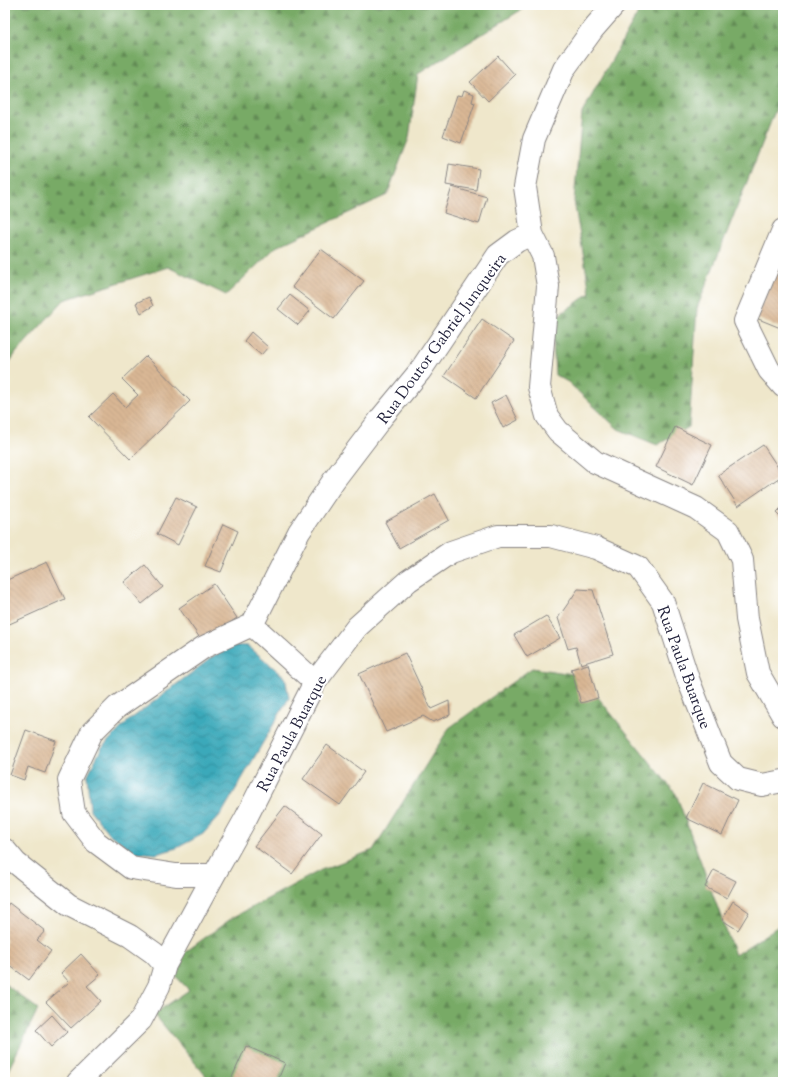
<svg xmlns="http://www.w3.org/2000/svg" width="788" height="1087" font-family="'Sorts Mill Goudy',serif">
	<defs>
		<pattern id="forest-firs" width="22" height="20" patternUnits="userSpaceOnUse"><rect width="22" height="20" fill="#78aa66"/><path d="M5 1l3.5 6h-7zM16 11l3.5 6h-7z" fill="#628a55"/></pattern>
		<pattern id="water-waves" width="16" height="10" patternUnits="userSpaceOnUse"><rect width="16" height="10" fill="#3ba9ba"/><path d="M0 5q4-4 8 0t8 0" fill="none" stroke="#318998"/></pattern>
		<pattern id="building-back-hatch" width="6" height="6" patternUnits="userSpaceOnUse"><rect width="6" height="6" fill="#d9b794"/><path d="M-1 5l2 2M0 0l6 6M5-1l2 2" fill="none" stroke="#ba9d80"/></pattern>
	</defs>
	<rect width="100%" height="100%" fill="#fff"/>
	<filter id="ink" filterUnits="userSpaceOnUse"><feTurbulence type="fractalNoise" baseFrequency=".025" numOctaves="2"/><feDisplacementMap in="SourceGraphic" scale="8" xChannelSelector="R" yChannelSelector="G"/><feConvolveMatrix kernelMatrix="1 2 1 2 8 2 1 2 1" color-interpolation-filters="sRGB"/></filter>
	<filter id="wash" filterUnits="userSpaceOnUse"><feTurbulence type="fractalNoise" baseFrequency=".012" numOctaves="4" result="noise"/><feDisplacementMap in="SourceGraphic" scale="16" xChannelSelector="R" yChannelSelector="G"/><feGaussianBlur stdDeviation="0.9" result="paint"/><feColorMatrix in="noise" values="0 0 0 0 0 0 0 0 0 0 0 0 0 0 0 0 0 1.4 0 .05"/><feComposite in="paint" operator="in"/></filter>
	<g filter="url(#wash)">
		<rect width="100%" height="100%" fill="#efe7cb"/>
		<!-- forest -->
		<path fill="url(#forest-firs)" stroke="#4d6650" d="M5 5H529L418 74 409 138 387 195 276 247 226 295 168 267 64 300 16 353 5 369Z
			M645 5H783V91L697 308 689 427 657 445 618 429 568 382 555 375 552 320 590 293 574 201 582 113 638 13Z
			M532 668 580 675 676 794 735 955 783 923V1082H211L154 1014 189 990 166 966 232 918 321 870 373 850 449 728Z
			M5 984 38 1009 5 1077Z"/>
		<!-- water -->
		<path fill="url(#water-waves)" stroke="#2e667a" d="M228 645 248 646 285 677 289 698 222 813 203 834 177 848 156 854 135 852 109 834 90 810 87 776 102 747 128 721Z"/>
		<g id="blocks">
			<!-- building -->
			<path fill="url(#building-back-hatch)" d="M498 56 515 75 488 101 470 82Z
				M464 90 474 94 472 102 475 103 461 143 443 136 457 95 462 96Z
				M449 164 479 169 476 190 446 185Z
				M452 187 487 197 479 224 444 213Z
				M321 249 364 281 334 319 292 287Z
				M783 252V329L756 318Z
				M290 295 310 311 298 325 278 309Z
				M149 297 153 306 141 313 136 303Z
				M482 319 514 341 476 398 444 376Z
				M251 332 268 347 261 355 244 341Z
				M146 356 190 401 130 459 89 417 113 394 125 407 138 395 122 379Z
				M506 395 518 420 503 428 491 403Z
				M675 427 712 445 693 485 656 467Z
				M763 445 783 475 738 506 718 475Z
				M783 476V485L778 480Z
				M435 494 449 520 399 548 385 522Z
				M176 497 197 507 178 545 157 534Z
				M783 506V520L776 513Z
				M223 524 238 531 221 572 205 566Z
				M47 562 65 599 5 626V581Z
				M145 565 163 587 142 604 124 582Z
				M214 584 237 618 202 641 179 608Z
				M578 589 593 590 613 654 581 664 576 647 568 649 558 618Z
				M546 616 560 638 527 657 514 635Z
				M405 653 431 709 449 701 450 715 433 722 423 716 386 732 359 674Z
				M588 664 598 698 581 703 571 669Z
				M26 730 56 741 45 773 28 767 24 780 10 775Z
				M327 745 364 772 340 805 303 779Z
				M703 783 738 800 722 835 686 818Z
				M285 806 322 834 292 874 254 846Z
				M714 870 736 881 727 898 705 887Z
				M733 901 749 912 738 930 722 920Z
				M9 903 45 931 37 940 51 951 29 980 5 962V943L7 941 5 939V909Z
				M81 954 100 975 87 986 101 1001 71 1028 46 1002 69 982 61 973Z
				M52 1015 67 1032 51 1047 36 1030Z
				M246 1046 285 1063 277 1082H230Z"/>
		</g>
	</g>
	<g filter="url(#ink)">
		<use href="#blocks" fill-opacity="0" stroke="#888483" stroke-width="1"/>
		<g fill="none" stroke-linecap="round" stroke-linejoin="round">
			<defs>
				<path id="minor" d="M783 230 745 321 769 370 783 386
					M532 234 525 187 534 139 564 69 593 29 614 5
					M252 625 315 682
					M5 850 16 863 69 905 130 936 154 953 165 965
					M214 875H176L131 868 96 842 74 813 69 780 92 732 117 707 204 647 252 625 299 532 334 480 382 417 420 371 498 255 517 241 532 234 543 256 548 286 539 387 547 416 558 431 595 462 696 508 728 531 742 560 747 619 758 673 783 716
					M78 1082 141 1020 159 986 165 965 214 875 246 818 315 682 357 627 408 581 451 552 498 536H551L596 548 638 567 663 602 688 679 721 763 738 779 762 785 783 781"/>
			</defs>
			<!-- minor casing -->
			<use href="#minor" stroke="#888483" stroke-width="24"/>
			<!-- minor -->
			<use href="#minor" stroke="#fff" stroke-width="22"/>
		</g>
	</g>
	<g text-anchor="middle" stroke-width="4" stroke-linejoin="round" paint-order="stroke">
		<!-- street labels -->
		<g font-size="16" fill="#22223b" stroke="#fff">
			<text transform="translate(441 338) rotate(-54)" y="6">Rua Doutor Gabriel Junqueira</text>
			<text transform="translate(685 667) rotate(70)" y="6">Rua Paula Buarque</text>
			<text transform="translate(291 733) rotate(-62)" y="6">Rua Paula Buarque</text>
		</g>
	</g>
	<!-- margin -->
	<rect width="788" height="1087" fill="none" stroke="#fff" stroke-width="20"/>
</svg>
